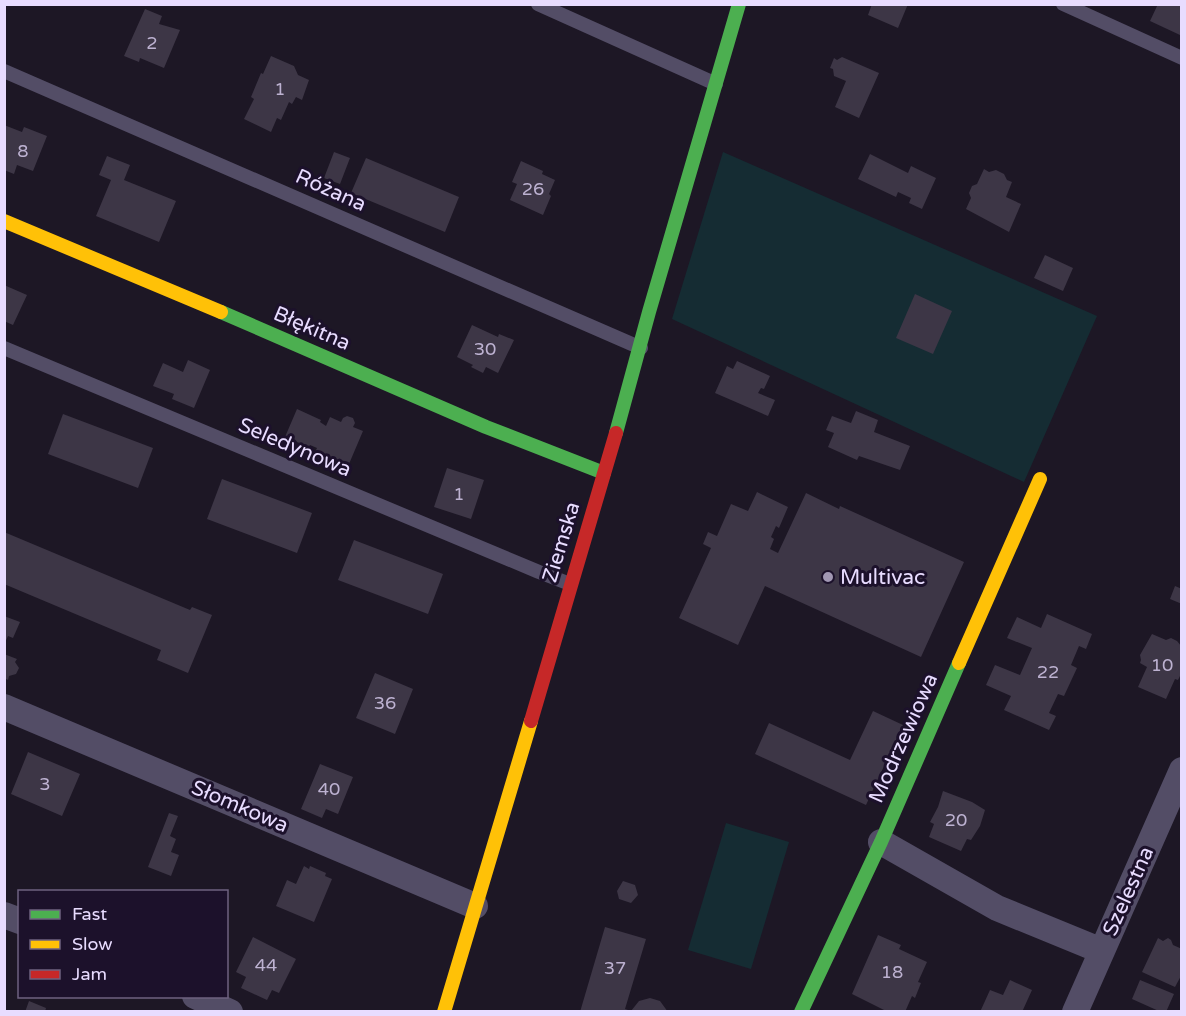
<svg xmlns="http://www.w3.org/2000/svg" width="1186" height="1016" font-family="'Varela Round',sans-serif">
	<rect width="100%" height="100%" fill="#1d1725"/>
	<!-- green -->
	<path fill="#152c33" d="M723 152 1097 316 1024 482 672 319Z
		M726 823 789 842 751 969 688 950Z"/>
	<!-- building -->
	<path fill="#3d3646" d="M872 4H908L898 28 868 15Z
		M1158 4H1182V32L1180 35 1150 21Z
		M145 9 162 16 159 24 180 30 164 68 140 58 139 62 124 56Z
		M271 56 294 66 298 75 309 80 302 100 296 97 292 104 289 102 281 120 277 118 271 132 244 119 254 99 251 97 261 73 263 74Z
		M842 57 879 73 859 118 835 107 846 81 834 76 833 69 830 68 834 58 837 60Z
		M4 125 22 132 24 127 47 136 33 171 17 165 14 174 4 170Z
		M334 152 350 158 340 184 324 178Z
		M870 154 908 173 911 166 936 178 922 209 909 203 911 198 898 192 896 197 858 179Z
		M107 156 130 165 124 180 176 201 159 242 96 216 111 180 99 175Z
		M366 158 459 197 445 232 351 193Z
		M521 161 543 171 542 174 555 180 549 194 551 196 543 215 510 200 517 184 512 182Z
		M984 169 989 172 996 170 1004 174 1007 180 1012 182 1006 197 1021 204 1009 232 966 209 971 198 969 193 972 186 977 184Z
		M1045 255 1073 268 1063 291 1034 278Z
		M4 285 27 295 13 325 4 321Z
		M915 294 952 311 933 354 896 338Z
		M472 325 498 337 499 334 514 340 498 373 486 367 483 373 471 367 473 365 457 357Z
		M188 360 210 370 194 408 172 399 174 394 153 386 163 363 183 372Z
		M737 361 770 376 764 389 761 388 758 393 775 400 768 416 715 393 727 366 733 369Z
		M297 409 321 420 320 422 326 426 330 417 341 422 343 418 347 416 353 418 355 423 353 427 363 431 346 471 313 456 317 448 310 445 309 447 285 437Z
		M856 411 878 420 874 432 910 446 900 470 859 456 857 460 828 447 834 433 826 430 832 416 851 423Z
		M63 414 153 448 138 488 48 454Z
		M447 468 484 480 471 519 434 507Z
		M222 479 312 513 297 553 207 519Z
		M757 492 788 507 779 528 776 526 771 537 774 539 770 549 778 553 806 493 839 509 840 506 964 562 921 657 765 586 738 645 679 618 711 548 703 544 708 532 717 536 731 504 748 511Z
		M4 532 190 610 192 607 212 615 188 673 157 660 161 650 4 584Z
		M354 540 443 574 428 614 338 580Z
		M1175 586 1182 589V604L1170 599Z
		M1047 614 1092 634 1086 649 1079 646 1071 665 1077 668 1064 696 1058 694 1049 713 1056 716 1049 730 1004 710 1011 696 986 685 995 665 1020 675 1032 648 1007 638 1017 617 1041 628Z
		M4 616 20 622 13 638 8 636 4 645Z
		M1152 634 1166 640 1171 638 1177 641 1182 647V672L1178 680 1175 679 1166 699 1138 687 1147 667 1140 663 1141 660 1140 655Z
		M4 654 17 659 15 662 19 668 16 674 9 676 8 680 4 678Z
		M375 673 413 689 395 734 356 718Z
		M873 711 903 725 866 805 755 754 769 723 850 760Z
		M28 752 80 774 62 816 11 794Z
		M320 764 353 777 338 814 326 809 322 818 301 809Z
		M943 791 972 802 985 810 980 826 971 840 967 839 961 851 929 837 934 824 930 822 938 807Z
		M169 813 178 816 170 836 176 839 171 852 179 855 171 876 148 867Z
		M304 866 309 869 310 866 326 873 325 876 332 879 314 922 276 906 287 880 296 884Z
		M623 881 635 885 638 895 631 903 619 899 617 891Z
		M605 927 646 939 625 1009 631 1011 639 1001 650 998 660 1001 668 1012H580Z
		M878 935 901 945 899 949 927 962 918 982 921 983 915 998 912 996 905 1012 887 1010 886 1011 852 994Z
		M253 937 296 959 279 993 272 990 267 1000 241 988 246 977 236 972Z
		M1158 938 1163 941 1168 938 1171 940 1173 945 1182 949V974L1175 987 1142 972Z
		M1010 980 1032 990 1022 1012H980L990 990 1003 995Z
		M1140 980 1174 994 1166 1012H1161L1132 999Z
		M29 1001 46 1008 45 1012H25Z"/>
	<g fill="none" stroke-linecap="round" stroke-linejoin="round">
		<!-- lane -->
		<path stroke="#534d66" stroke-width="14" d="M538 4 716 84
			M1063 4 1182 58
			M4 71 641 348
			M4 348 539 572 570 584"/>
		<!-- street -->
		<path stroke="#534d66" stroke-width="26" d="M4 707 475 906
			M881 842 997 908 1102 951
			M4 915 20 921
			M195 996 230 1012
			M1075 1012 1182 770"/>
		<!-- fast -->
		<path stroke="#4caf50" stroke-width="14" d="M221 312 486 427 604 473
			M616 433 649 312 739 4
			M801 1012 881 842 959 663"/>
		<!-- slow -->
		<path stroke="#ffc107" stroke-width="14" d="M4 221 221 312
			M959 663 1040 479
			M444 1012 531 721"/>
		<!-- jam -->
		<path stroke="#c62828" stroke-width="14" d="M531 721 616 433"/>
	</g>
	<!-- markers -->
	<circle fill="#a197b3" stroke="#1c112b" stroke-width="2" cx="828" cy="577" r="6"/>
	<g text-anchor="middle" stroke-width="6" stroke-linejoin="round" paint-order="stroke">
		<!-- number labels -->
		<g font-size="18" fill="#bdb2d1">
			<text x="152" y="49">2</text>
			<text x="280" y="95">1</text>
			<text x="23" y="157">8</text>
			<text x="533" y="195">26</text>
			<text x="485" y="355">30</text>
			<text x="459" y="500">1</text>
			<text x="1162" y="671">10</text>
			<text x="1048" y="678">22</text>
			<text x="385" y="709">36</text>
			<text x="45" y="790">3</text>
			<text x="329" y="795">40</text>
			<text x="956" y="826">20</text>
			<text x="266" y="971">44</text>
			<text x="615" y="974">37</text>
			<text x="892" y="978">18</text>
		</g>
		<!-- street labels -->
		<g font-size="21" fill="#e8dcff" stroke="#1c112b">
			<text transform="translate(331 190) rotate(24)" y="7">Różana</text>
			<text transform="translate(312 328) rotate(23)" y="7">Błękitna</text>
			<text transform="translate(295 447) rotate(23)" y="7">Seledynowa</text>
			<text transform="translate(561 542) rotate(-73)" y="7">Ziemska</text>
			<text transform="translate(903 738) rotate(-66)" y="7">Modrzewiowa</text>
			<text transform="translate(240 806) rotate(23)" y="7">Słomkowa</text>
			<text transform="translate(1128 891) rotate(-66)" y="7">Szelestna</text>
		</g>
		<!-- poi labels -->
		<g font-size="21" fill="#e8dcff" stroke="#1c112b" text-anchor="start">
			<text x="840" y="584">Multivac</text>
		</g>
	</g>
	<!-- border -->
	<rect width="1186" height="1016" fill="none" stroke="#e8dcff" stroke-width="12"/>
	<!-- legend -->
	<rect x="18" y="890" width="210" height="108" fill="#1c112b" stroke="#6e6280" stroke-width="1.5"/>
	<rect x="30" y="910" width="30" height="9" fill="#4caf50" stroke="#6e6280" stroke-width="1.5"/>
	<text x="72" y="920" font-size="18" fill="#e8dcff">Fast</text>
	<rect x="30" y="940" width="30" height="9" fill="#ffc107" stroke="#6e6280" stroke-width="1.5"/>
	<text x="72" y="950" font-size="18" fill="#e8dcff">Slow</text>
	<rect x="30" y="970" width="30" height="9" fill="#c62828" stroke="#6e6280" stroke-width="1.5"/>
	<text x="72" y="980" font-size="18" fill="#e8dcff">Jam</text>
</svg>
